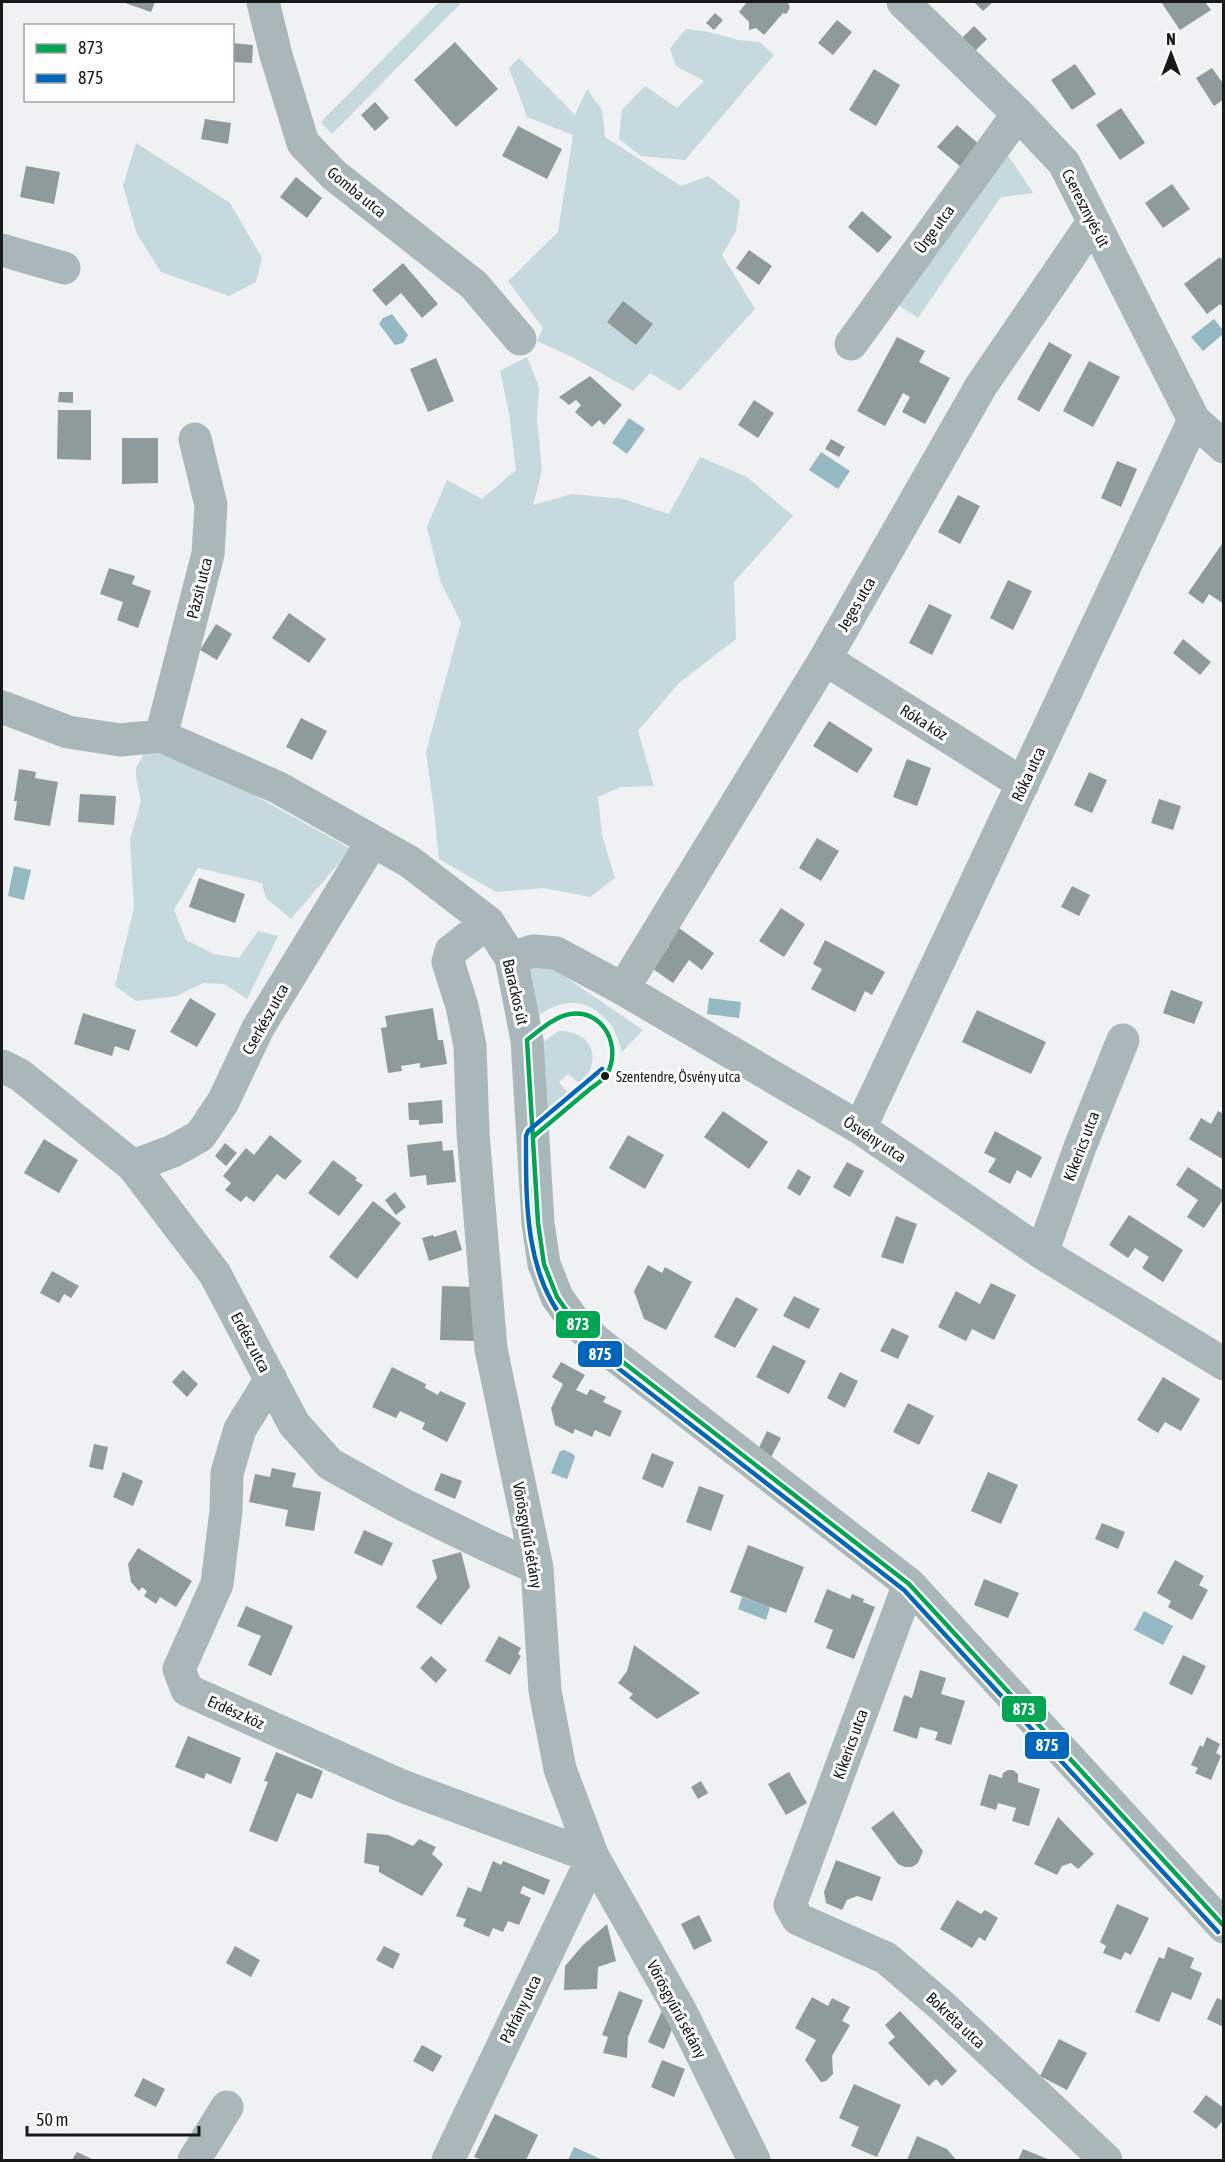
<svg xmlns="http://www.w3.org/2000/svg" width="1225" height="2162" font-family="'Asap Condensed',sans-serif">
	<rect width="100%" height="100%" fill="#eff1f2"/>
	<!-- green -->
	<path fill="#c5d9de" d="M439 2H462L332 134 321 122Z
		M686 29 709 32 738 40 760 42 774 55 685 160 641 156 619 139 622 110 645 86 677 108 704 81 676 66 670 48Z
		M519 58 575 115 587 89 602 110 605 137 681 186 708 176 740 201 736 231 722 255 755 309 680 391 650 373 633 391 572 357 537 341 543 328 508 281 558 232 573 135 527 117 509 68Z
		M136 143 230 203 262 258 256 282 229 296 161 272 137 234 123 186Z
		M1007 154 1033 193 1001 197 918 318 897 304Z
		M527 357 539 387 537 419 542 471 533 505 572 494 623 499 669 514 700 457 747 477 793 516 734 582 736 639 679 683 638 731 654 786 621 787 598 797 602 835 615 878 590 897 544 888 496 892 439 859 434 810 426 752 461 622 441 583 427 527 447 480 482 499 516 470 509 413 500 371Z
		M173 750 351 849 291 919 266 898 262 883 198 868 174 910 186 940 214 954 239 958 258 931 278 936 247 999 224 984 203 983 177 996 136 1001 115 986 134 908 130 839 141 802 136 776V768L145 752Z
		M542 961 643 1030 622 1052C619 1043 616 1032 611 1025 589 997 562 996 536 1018L524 972Z
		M559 1031C581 1031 598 1044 591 1068 589 1073 583 1079 579 1083L568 1074 559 1082 568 1093 540 1119 536 1047Z"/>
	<!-- water -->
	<path fill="#95b9c2" d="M392 314 408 335 403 343 395 345 379 324 383 318Z
		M1214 319 1223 330V334L1203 351 1191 337Z
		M629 418 645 429 627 454 612 443Z
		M821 452 850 471 838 489 809 470Z
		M14 866 31 870 24 900 8 896Z
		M709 998 741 1002 739 1018 707 1014Z
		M564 1450 573 1454 575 1457 567 1479 551 1473 560 1451Z
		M742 1597 770 1607 766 1620 738 1609Z
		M1144 1611 1173 1626 1163 1645 1134 1630Z
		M574 2147 603 2160H568Z"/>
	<!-- building -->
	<path fill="#8f9a9d" d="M122 2H155L151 12Z
		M747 2H788L790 8 786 14 783 13 764 35 756 28 749 30V22L739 12Z
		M974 2H993L983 11Z
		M1161 2H1205L1211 10 1180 30Z
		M715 13 723 20 714 30 706 23Z
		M837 20 852 32 833 55 818 43Z
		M974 26 987 39 974 52 961 39Z
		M455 42 498 89 456 127 414 80Z
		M232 43 253 45 252 63 232 62Z
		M1075 64 1096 94 1072 110 1051 80Z
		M1212 68 1224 85V99L1214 106 1196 78Z
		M874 69 900 85 876 126 849 110Z
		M375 102 389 118 375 131 361 115Z
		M1121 108 1145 143 1120 160 1096 125Z
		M205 119 231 123 228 144 201 139Z
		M957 125 981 146 962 168 937 147Z
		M518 126 562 149 547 179 502 156Z
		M26 166 60 172 54 204 20 197Z
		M296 177 322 198 307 218 280 197Z
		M1172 184 1190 209 1163 228 1145 203Z
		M862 211 892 237 878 253 848 227Z
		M749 250 772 266 759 285 736 268Z
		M1220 257 1224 262V308L1220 304 1207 314 1184 284Z
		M403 263 438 304 422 318 401 293 386 306 372 290Z
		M623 301 653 324 636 345 607 322Z
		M897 337 925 351 919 362 950 378 925 424 902 412 910 397 903 393 885 426 857 411Z
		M1049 342 1072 355 1039 412 1017 399Z
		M436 358 454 401 428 412 410 369Z
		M1089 361 1120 377 1093 427 1063 411Z
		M590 376 622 405 604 425 599 420 592 427 575 412 581 405 576 400 569 405 559 397Z
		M59 392H73V403L58 402Z
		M754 400 774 413 758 438 738 425Z
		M58 410H91V460L57 459Z
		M122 438H158V483L122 484Z
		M831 439 845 447 839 457 825 449Z
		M1117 461 1137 469 1121 507 1101 498Z
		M958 495 980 506 960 544 938 532Z
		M1224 541V604L1209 594 1203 604 1188 593Z
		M109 568 135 576 132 584 151 591 138 628 117 620 123 602 100 594Z
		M1008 580 1032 591 1013 630 990 618Z
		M929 604 952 615 932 655 909 643Z
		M289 613 326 639 309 663 272 638Z
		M216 624 232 634 217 660 200 650Z
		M1183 639 1211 662 1200 675 1173 653Z
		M301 718 327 731 312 760 286 747Z
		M829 721 873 749 857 773 813 746Z
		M907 759 931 768 917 806 893 797Z
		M19 769 36 772 35 778 58 782 50 826 14 820 17 801H14Z
		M1089 772 1107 780 1092 813 1074 805Z
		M80 794 116 796 114 825 78 822Z
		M1159 799 1181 806 1173 830 1151 823Z
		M817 838 839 851 821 881 799 868Z
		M199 878 245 894 235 923 189 907Z
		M1072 886 1090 895 1079 916 1061 907Z
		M781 908 805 924 784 957 759 941Z
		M676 926 714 953 702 970 689 960 673 983 653 969 669 946 664 942Z
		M825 940 885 972 872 995 865 991 855 1012 811 989 822 969 813 964Z
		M1171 990 1203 1002 1194 1024 1163 1013Z
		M190 998 216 1014 197 1047 170 1032Z
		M433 1008 438 1040H443L447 1064 420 1068V1063L401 1066 402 1071 388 1073 381 1028 387 1027 385 1016Z
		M977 1010 1046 1042 1031 1074 962 1042Z
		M83 1013 136 1030 129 1051 115 1046 112 1056 74 1044Z
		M442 1100 443 1123 419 1125V1120H409L408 1103Z
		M723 1111 768 1142 749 1169 704 1137Z
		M1218 1111 1224 1114V1160L1189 1139 1201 1118 1211 1124Z
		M995 1131 1042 1157 1031 1178 1017 1170 1010 1184 988 1172 996 1159 984 1153Z
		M270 1135 302 1161 285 1180 277 1174 254 1202 246 1196 241 1202 225 1190 231 1183 223 1176 246 1148 254 1155Z
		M628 1135 664 1155 645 1189 609 1168Z
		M44 1139 78 1160 59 1193 24 1173Z
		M442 1141 443 1151 453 1150 456 1182 427 1185 426 1175 410 1177 407 1145Z
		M225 1143 237 1153 226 1166 215 1156Z
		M333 1160 357 1178 355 1180 363 1185 339 1216 308 1193Z
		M847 1162 864 1171 850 1197 833 1187Z
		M1188 1167 1224 1191V1198L1204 1228 1187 1217 1198 1200 1176 1185Z
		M798 1169 811 1177 800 1196 787 1188Z
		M395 1192 406 1207 396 1215 385 1200Z
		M373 1201 401 1223 357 1279 329 1257Z
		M1129 1215 1183 1250 1163 1282 1142 1268 1149 1257 1135 1248 1128 1258 1109 1245Z
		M896 1216 917 1224 903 1264 881 1257Z
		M456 1230 462 1250 429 1261 422 1238 433 1235 434 1237Z
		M648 1265 662 1273 665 1267 692 1282 666 1330 644 1319 634 1291Z
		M52 1271 79 1286 71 1298 64 1294 59 1303 40 1293Z
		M991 1283 1016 1295 994 1340 972 1329 966 1341 938 1327 956 1291 980 1304Z
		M442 1286 475 1287 474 1341 440 1340Z
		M794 1296 820 1309 809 1329 783 1316Z
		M736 1297 758 1309 735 1348 714 1337Z
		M892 1328 909 1336 898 1359 880 1351Z
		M773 1345 806 1361 789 1394 756 1377Z
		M561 1362 585 1375 576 1390 587 1395 590 1389 606 1397 603 1402 622 1411 610 1437 595 1430 592 1437 575 1429 573 1434 555 1425 551 1408 563 1384 552 1377Z
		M392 1367 426 1384 425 1388 438 1395 440 1391 466 1403 447 1442 422 1429 425 1423 400 1411 396 1418 372 1407Z
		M183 1370 198 1384 187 1397 172 1382Z
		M840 1372 858 1381 845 1408 827 1398Z
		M1163 1377 1200 1399 1181 1431 1165 1422 1158 1433 1137 1420Z
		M908 1403 934 1416 919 1445 893 1432Z
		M767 1431 781 1438 771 1457 758 1450Z
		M94 1444 108 1447 103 1470 89 1467Z
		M652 1453 674 1462 663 1488 642 1479Z
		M272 1468 296 1473 292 1487 321 1492 314 1531 285 1526 288 1510 249 1502 255 1474 270 1477Z
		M123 1472 143 1481 133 1506 113 1497Z
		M988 1472 1018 1485 1001 1524 971 1511Z
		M441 1473 462 1481 455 1499 434 1490Z
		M699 1486 724 1495 711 1531 686 1522Z
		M1102 1523 1125 1532 1118 1549 1095 1539Z
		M364 1530 393 1543 382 1566 354 1553Z
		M748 1545 804 1567 786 1613 730 1592Z
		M138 1548 192 1581 176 1607 160 1597 156 1604 144 1596 147 1591 142 1587 139 1591 131 1582 128 1564Z
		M461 1552 470 1587 441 1625 416 1607 437 1578 432 1560Z
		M1175 1560 1204 1576 1199 1585 1208 1590 1192 1620 1168 1607 1171 1601 1157 1593Z
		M984 1579 1019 1593 1008 1618 974 1605Z
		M827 1589 850 1599 852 1594 864 1599 863 1602 875 1607 854 1659 826 1648 833 1630 814 1622Z
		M246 1606 293 1626 271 1676 248 1665 261 1636 237 1626Z
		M499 1636 521 1648 518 1654 521 1656 510 1675 485 1661Z
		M634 1645 700 1693 657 1719 629 1698 633 1694 618 1683 627 1671Z
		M1183 1655 1206 1666 1192 1695 1169 1684Z
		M431 1656 447 1670 436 1683 420 1668Z
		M920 1670 946 1678 941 1694 965 1701 951 1745 935 1740 938 1732 920 1727 917 1739 893 1731 904 1695 912 1698Z
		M188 1736 241 1758 231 1784 206 1773 204 1779 175 1767Z
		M1207 1737 1220 1744 1216 1753 1221 1756 1211 1780 1195 1773 1198 1768 1191 1765 1200 1745 1203 1747Z
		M276 1752 323 1771 312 1799 297 1793 277 1842 249 1831 268 1782 264 1781Z
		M1008 1770H1013L1018 1774V1782L1040 1789 1029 1826 1012 1821 1016 1808 998 1803 996 1810 980 1805 989 1774 1002 1778 1003 1773Z
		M789 1772 807 1803 786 1815 768 1784Z
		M701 1781 708 1793 698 1799 691 1787Z
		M893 1811 923 1851 918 1863 912 1867H905L898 1864 871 1828Z
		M1058 1817 1094 1854 1078 1869 1071 1863 1062 1866 1057 1875 1034 1864Z
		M367 1833 388 1835 413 1846 419 1839 436 1847 432 1854 443 1864 422 1896 379 1872V1866L364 1863Z
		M836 1860 881 1877 872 1901 857 1896 847 1900 842 1910 826 1903 824 1892Z
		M493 1861 501 1865 503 1861 550 1880 544 1895 523 1886 520 1893 531 1898 519 1925 508 1921 503 1932 493 1928 489 1937 463 1926 466 1919 456 1916 468 1887 481 1892Z
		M957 1900 981 1914 985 1910 998 1918 985 1941 979 1937 972 1948 940 1929Z
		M1117 1904 1149 1918 1131 1955 1125 1952 1121 1960 1103 1953 1106 1946 1100 1942Z
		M699 1915 712 1941 694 1950 681 1924Z
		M607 1924 616 1961 598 1967 597 1989 564 1990 565 1966 583 1945Z
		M235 1946 260 1960 251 1977 226 1963Z
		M384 1946 400 1954 393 1969 376 1960Z
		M1168 1947 1194 1958 1190 1968 1202 1973 1191 2000 1172 1992 1159 2022 1135 2012 1159 1957 1164 1959Z
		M619 1991 643 2000 628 2037 627 2058 603 2053 608 2037 602 2035Z
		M812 1997 828 2006 832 1998 850 2007 842 2021 850 2025 832 2056 833 2074 826 2081 821 2082 805 2060 816 2040 795 2028Z
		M1217 1998 1224 2001V2027L1207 2019Z
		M665 2004 675 2022 664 2049 648 2042Z
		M900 2011 957 2071 942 2086 936 2079 929 2086 888 2043 895 2037 885 2025Z
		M1059 2039 1087 2053 1067 2090 1040 2076Z
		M422 2045 442 2056 433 2072 413 2061Z
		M662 2060 685 2069 674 2097 651 2087Z
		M143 2078 165 2089 156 2107 134 2096Z
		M854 2084 901 2105 877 2157 851 2146 859 2127 839 2118Z
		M1206 2095 1224 2108V2119L1216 2129 1193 2112Z
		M495 2114 538 2135 526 2160H482L474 2157Z
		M917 2136 947 2149 956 2160H907Z
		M1023 2149 1050 2160H1018Z
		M77 2152 94 2160H72Z"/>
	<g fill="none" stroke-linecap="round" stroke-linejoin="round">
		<!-- minor -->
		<path stroke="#a9b6ba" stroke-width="33" d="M263 2 276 55 303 143 334 175 474 285 520 339
			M903 2 1018 114 1064 163 1194 420 1224 447
			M2 250 64 268
			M851 344 1018 114
			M825 659 1023 784
			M2 707 68 732 120 740 161 736 279 788 410 862 488 922 511 958 527 1040 538 1223 544 1264 557 1297 574 1321 601 1345 909 1584 1224 1927
			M161 736 208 554 211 505 195 439
			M488 922 451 951 448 962 462 1006 470 1046 473 1133 491 1349 537 1568 545 1691 560 1769 593 1857 681 2012 754 2160
			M511 958 533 951 556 953 623 989 860 1128 1042 1253 1224 1364
			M623 989 825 659 981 386 1093 222
			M2 1066 20 1075 133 1166 215 1274 294 1424 330 1464 402 1504 486 1545 537 1568
			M860 1128 1194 420
			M133 1166 173 1151 200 1136 223 1102 258 1028 372 842
			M1042 1253 1080 1147 1123 1040
			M271 1379 240 1429 227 1473 226 1511 217 1584 179 1669 187 1690 402 1786 593 1857 448 2160
			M909 1584 790 1905 798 1919 886 1958 942 2006 1106 2160
			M194 2160 227 2107"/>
		<defs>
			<path id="bus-1" d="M527 1040 538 1223 544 1264 557 1297 574 1321 601 1345 909 1584 1224 1926
				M527 1040C540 1030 554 1017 570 1014 604 1009 622 1047 607 1074 603 1081 596 1084 590 1089 571 1105 552 1121 533 1137"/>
			<path id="bus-2" d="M602 1069 528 1131 526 1136C526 1199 524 1276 569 1326 577 1336 587 1343 596 1351L904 1590 1218 1932"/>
		</defs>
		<!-- bus-1 casing -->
		<use href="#bus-1" stroke="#fff" stroke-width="9"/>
		<!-- bus-2 casing -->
		<use href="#bus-2" stroke="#fff" stroke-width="9"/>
		<!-- bus-1 -->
		<use href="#bus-1" stroke="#00a651" stroke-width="4.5"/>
		<!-- bus-2 -->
		<use href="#bus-2" stroke="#0065bd" stroke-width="4.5"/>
	</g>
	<!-- markers -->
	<circle fill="#181a1a" stroke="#fff" stroke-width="2" cx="605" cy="1076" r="5"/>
	<g text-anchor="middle" stroke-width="6" stroke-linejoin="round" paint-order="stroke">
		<!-- bus labels -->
		<g font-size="14" fill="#181a1a" stroke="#fff" text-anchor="start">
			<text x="616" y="1082">Szentendre, Ösvény utca</text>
		</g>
		<!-- street labels -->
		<g font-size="16" fill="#181a1a" stroke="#fff">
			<text transform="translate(357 192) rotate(39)" y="6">Gomba utca</text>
			<text transform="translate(1086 208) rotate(63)" y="6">Cseresznyés út</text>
			<text transform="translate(934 229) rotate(-54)" y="6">Ürge utca</text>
			<text transform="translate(199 588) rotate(-76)" y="6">Pázsit utca</text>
			<text transform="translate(856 604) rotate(-60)" y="6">Jeges utca</text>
			<text transform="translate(924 722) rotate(32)" y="6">Róka köz</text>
			<text transform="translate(1028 774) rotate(-65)" y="6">Róka utca</text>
			<text transform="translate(516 992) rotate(77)" y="6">Barackos út</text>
			<text transform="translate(265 1019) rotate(-61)" y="6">Cserkész utca</text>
			<text transform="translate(875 1139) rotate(33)" y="6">Ösvény utca</text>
			<text transform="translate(1081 1146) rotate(-69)" y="6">Kikerics utca</text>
			<text transform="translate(251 1342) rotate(62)" y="6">Erdész utca</text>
			<text transform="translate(528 1535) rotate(80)" y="6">Vörösgyűrű sétány</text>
			<text transform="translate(236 1712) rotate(24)" y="6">Erdész köz</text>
			<text transform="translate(850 1744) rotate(-70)" y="6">Kikerics utca</text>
			<text transform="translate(520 2009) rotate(-64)" y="6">Páfrány utca</text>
			<text transform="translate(677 2009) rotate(62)" y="6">Vörösgyűrű sétány</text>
			<text transform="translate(956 2020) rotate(43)" y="6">Bokréta utca</text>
		</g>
	</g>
	<g stroke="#fff" stroke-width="2">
		<rect x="555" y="1310" width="46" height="29" rx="6" fill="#00a651"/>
		<rect x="577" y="1340" width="46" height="28" rx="6" fill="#0065bd"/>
		<rect x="1001" y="1695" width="46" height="28" rx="6" fill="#00a651"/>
		<rect x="1024" y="1731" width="46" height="29" rx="6" fill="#0065bd"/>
	</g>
	<g font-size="16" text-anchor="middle" font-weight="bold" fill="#fff">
		<text x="578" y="1330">873</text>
		<text x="600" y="1360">875</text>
		<text x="1024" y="1715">873</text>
		<text x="1047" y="1751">875</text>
	</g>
	<!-- border -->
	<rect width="1225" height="2162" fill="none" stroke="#181a1a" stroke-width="6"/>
	<!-- legend -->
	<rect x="24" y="24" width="210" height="78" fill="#ffffff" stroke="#a3a3a3" stroke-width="1.5"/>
	<rect x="36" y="44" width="30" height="9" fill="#00a651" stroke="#a3a3a3" stroke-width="1.5"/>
	<text x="78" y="54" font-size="18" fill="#181a1a">873</text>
	<rect x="36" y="74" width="30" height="9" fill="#0065bd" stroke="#a3a3a3" stroke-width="1.5"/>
	<text x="78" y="84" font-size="18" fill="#181a1a">875</text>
	<!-- north arrow -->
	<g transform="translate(1171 54)" stroke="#ffffff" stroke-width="4.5" paint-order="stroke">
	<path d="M0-4.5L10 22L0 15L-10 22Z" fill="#181a1a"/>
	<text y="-9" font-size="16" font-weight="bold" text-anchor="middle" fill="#181a1a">N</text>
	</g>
	<!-- scale -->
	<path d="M27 2126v9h172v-9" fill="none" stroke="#181a1a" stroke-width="3"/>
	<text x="36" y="2126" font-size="18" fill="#181a1a" stroke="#ffffff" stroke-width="4.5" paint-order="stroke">50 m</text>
</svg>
